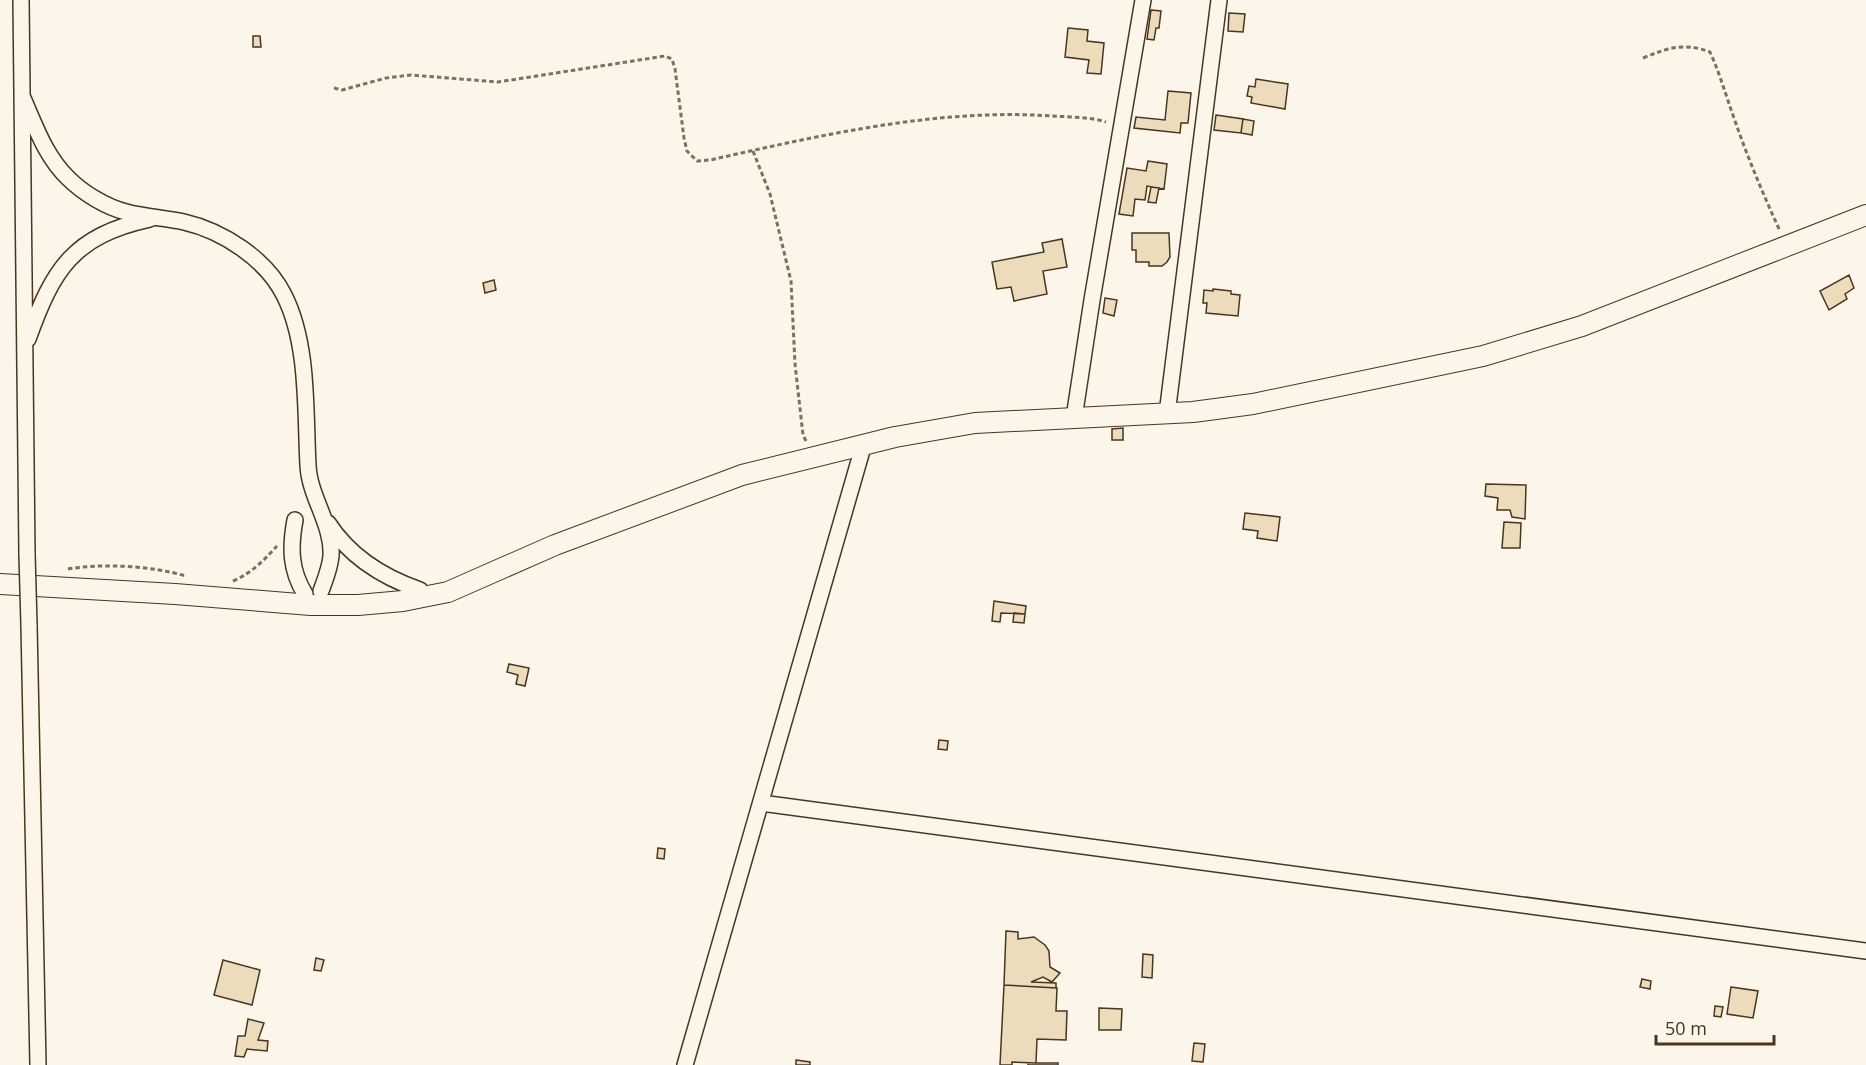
<svg xmlns="http://www.w3.org/2000/svg" width="1866" height="1065" font-family="'Open Sans',sans-serif">
	<rect width="100%" height="100%" fill="#fbf6e9"/>
	<!-- building -->
	<path fill="#ecdcbc" stroke="#4a3520" stroke-width="1.5" d="M1151 10 1161 11 1159 28H1156L1154 40 1147 39Z
		M1229 13 1245 14 1243 32 1228 31Z
		M1068 28 1088 30 1087 41 1104 43 1101 74 1087 73 1089 60 1065 57Z
		M253 36H260L261 47H253Z
		M1256 79 1288 84 1285 109 1251 103 1252 97 1247 96 1249 86 1255 87Z
		M1168 91 1191 93 1188 123H1181L1180 133 1134 128 1136 117 1165 120Z
		M1216 115 1243 119 1241 133 1214 130Z
		M1243 119 1254 121 1252 135 1241 133Z
		M1148 161 1167 164 1164 189 1147 186 1145 200 1135 199 1133 216 1119 214 1127 168 1146 171Z
		M1151 187 1159 188 1156 203 1148 202Z
		M1132 233H1169L1170 257 1167 262 1162 266H1149V262H1136V250H1132Z
		M1062 239 1067 267 1043 271 1047 294 1014 301 1011 287 997 289 992 262 1044 252 1042 243Z
		M1849 275 1854 288 1845 294 1847 299 1829 310 1820 291Z
		M494 280 496 290 485 293 483 283Z
		M1213 289 1231 291V294L1240 295 1238 316 1206 313 1207 303H1203L1204 290 1213 291Z
		M1105 298 1117 300 1114 316 1103 313Z
		M1123 428V440H1112V429Z
		M1486 484 1526 485 1525 519 1512 517 1510 510H1497L1498 498 1485 496Z
		M1245 513 1280 517 1277 541 1257 538 1258 531 1243 529Z
		M1504 522 1521 523 1520 548H1502Z
		M994 601 1026 606 1025 614 1001 613 1000 622 992 621Z
		M1014 613 1025 614 1024 623 1013 622Z
		M509 664 529 668 525 686 516 684 518 675 507 672Z
		M939 740 948 741 947 750 938 749Z
		M658 848 665 849 664 859 657 858Z
		M1006 931 1018 932V939L1034 937 1045 945 1049 951 1050 967 1060 973 1052 982 1043 977 1031 982 1056 983V988L1004 985Z
		M1143 954 1153 955 1152 978 1142 977Z
		M316 958 324 960 321 971 314 970Z
		M223 960 260 970 252 1005 214 995Z
		M1642 979 1651 981 1650 989 1640 987Z
		M1004 985 1057 988 1056 1011H1067L1066 1040 1037 1039 1036 1063 1012 1062V1065H1000Z
		M1731 987 1758 991 1753 1018 1727 1014Z
		M1715 1006 1723 1007 1721 1017 1714 1016Z
		M1099 1008 1122 1009 1121 1030H1099Z
		M248 1019 264 1023 258 1040 268 1041 267 1051 247 1049 244 1057 235 1056 238 1036H245Z
		M1194 1043 1205 1044 1203 1062 1192 1061Z
		M796 1060 810 1062V1065H796Z
		M1028 1063H1058V1065H1028Z"/>
	<g fill="none" stroke-linecap="round" stroke-linejoin="round">
		<defs>
			<path id="street" d="M21 0 27 554
				M22 96C35 125 45 156 68 178 83 193 106 207 126 212 145 217 165 218 184 222 223 231 266 259 284 295 309 344 305 411 308 465 309 496 333 525 331 556 330 568 325 580 321 591
				M28 339C53 269 73 236 150 219
				M1167 414 1219 0
				M1074 418 1092 300 1143 0
				M295 520C290 547 290 570 305 594
				M328 523C350 557 382 577 420 590
				M29 625 38 1065
				M761 803 1866 951
				M685 1065 863 447"/>
			<path id="secondary" d="M0 584 175 594 311 605H358L403 601 448 592 555 545 742 475 895 437 975 423 1193 412 1253 404 1483 356 1582 326 1866 215"/>
		</defs>
		<!-- street casing -->
		<use href="#street" stroke="#4a3520" stroke-width="18"/>
		<!-- secondary casing -->
		<use href="#secondary" stroke="#4a3520" stroke-width="22"/>
		<!-- path -->
		<path stroke="#7f6f5c" stroke-width="3" stroke-dasharray="4.5 3" stroke-linecap="butt" d="M1643 58C1668 48 1684 42 1710 52 1720 74 1726 96 1734 118 1747 156 1763 194 1780 231
			M334 88 342 90 386 78 411 75 498 82 665 56 672 59 675 69 684 138 687 151 697 161 710 160C822 135 937 108 1052 116 1070 117 1090 117 1106 122
			M753 151 770 194 791 281 795 364 803 435 807 443
			M68 569C104 563 151 566 186 576
			M233 581C252 573 264 560 277 546"/>
		<!-- street -->
		<use href="#street" stroke="#fbf6e9" stroke-width="15"/>
		<!-- secondary -->
		<use href="#secondary" stroke="#fbf6e9" stroke-width="20"/>
		<defs>
			<path id="street-bridge" d="M27 554 29 625"/>
		</defs>
		<!-- street-bridge casing -->
		<use href="#street-bridge" stroke="#4a3520" stroke-width="18" stroke-linecap="butt"/>
		<!-- street-bridge -->
		<use href="#street-bridge" stroke="#fbf6e9" stroke-width="15"/>
	</g>
	<!-- scale -->
	<path d="M1656 1035v9h118v-9" fill="none" stroke="#4a3520" stroke-width="3"/>
	<text x="1665" y="1035" font-size="18" fill="#4a3520" stroke="#fbf6e9" stroke-width="4.5" paint-order="stroke">50 m</text>
</svg>
